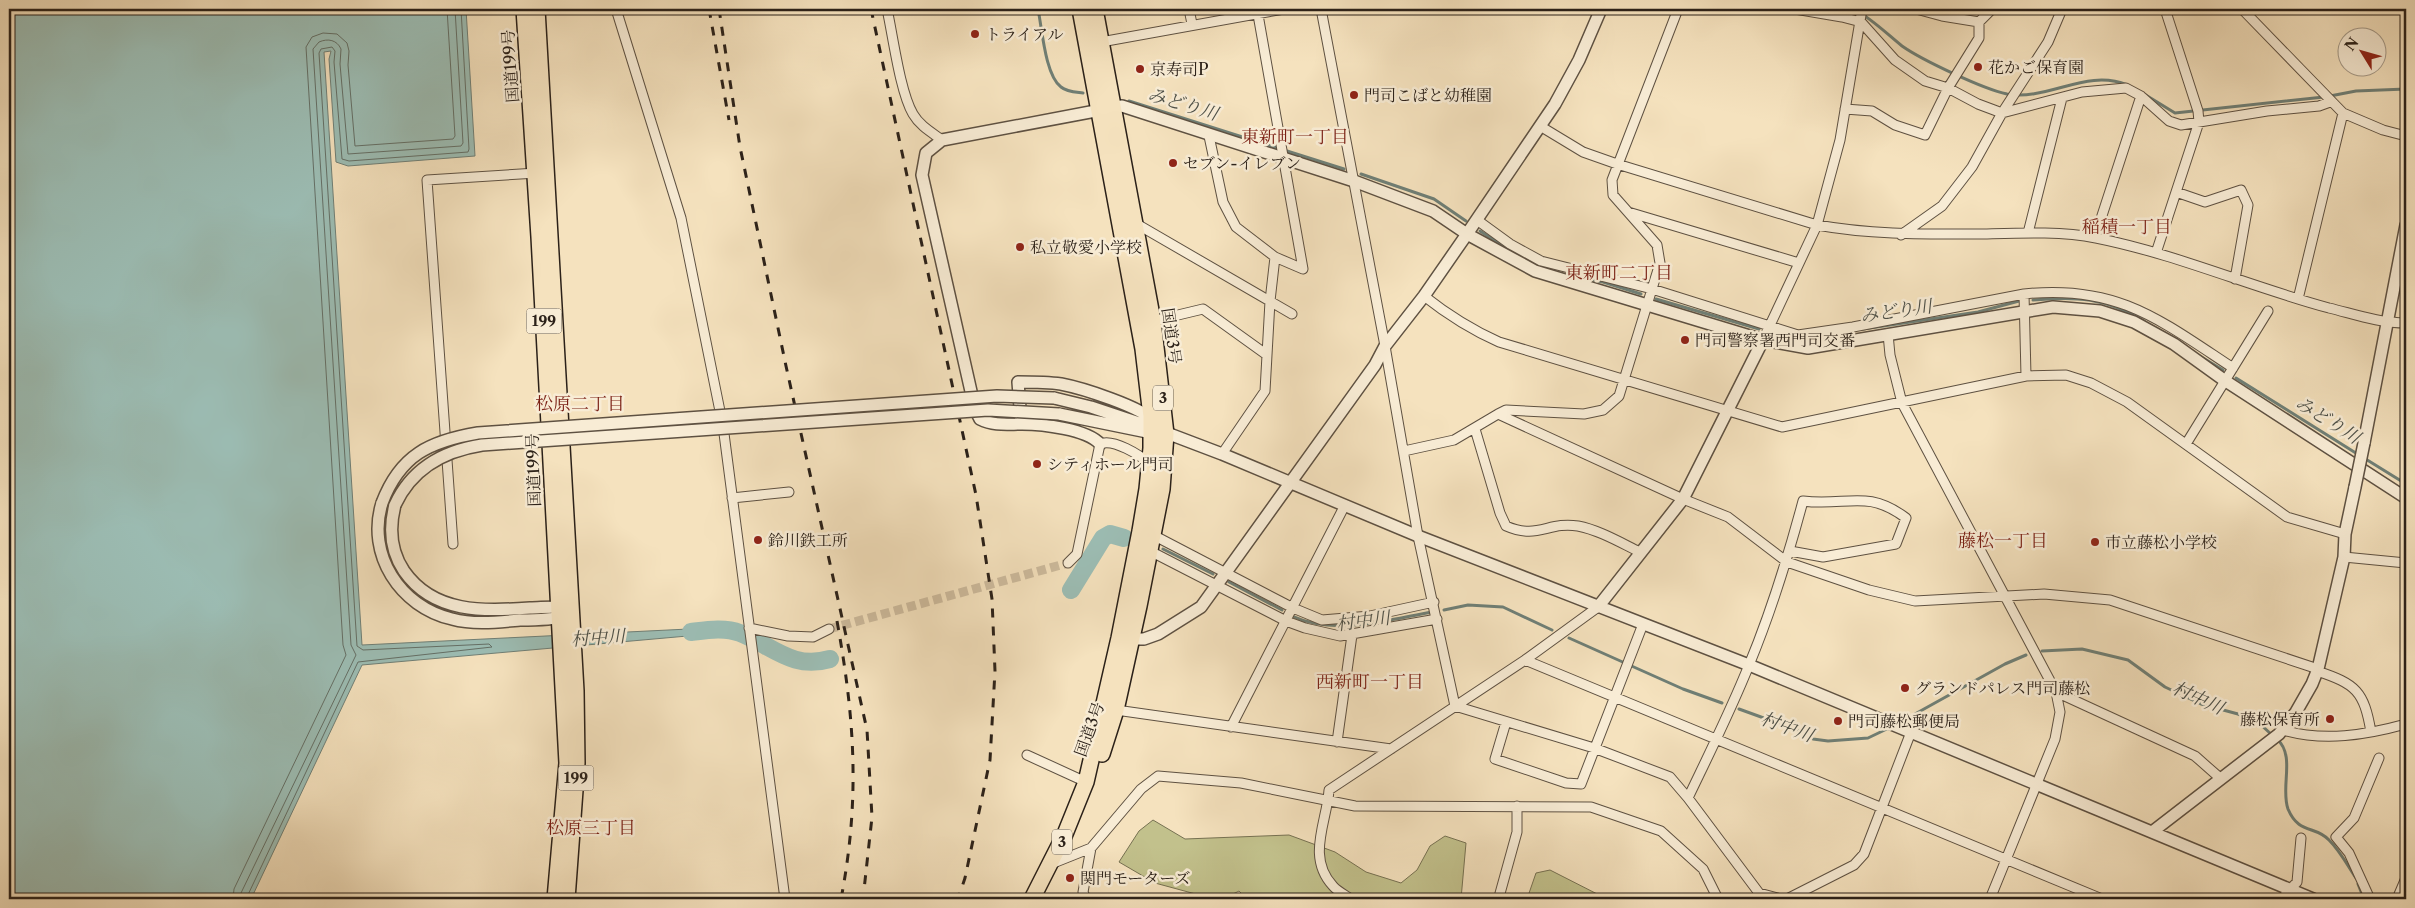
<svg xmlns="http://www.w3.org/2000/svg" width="2415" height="908" font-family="'Libre Caslon Text','Noto Serif JP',serif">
	<rect width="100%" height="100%" fill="#f5e2be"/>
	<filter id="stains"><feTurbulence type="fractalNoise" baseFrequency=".004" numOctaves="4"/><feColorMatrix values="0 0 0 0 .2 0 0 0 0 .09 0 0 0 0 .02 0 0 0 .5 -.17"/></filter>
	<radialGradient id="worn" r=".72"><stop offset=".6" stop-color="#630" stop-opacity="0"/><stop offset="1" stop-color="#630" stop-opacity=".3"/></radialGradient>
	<!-- green -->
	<path fill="#c2c18c" stroke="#767152" d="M1153 820 1185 839 1289 835 1335 852 1366 872 1401 883 1417 870 1430 846 1445 836 1466 843 1461 899H1247L1239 891 1223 899H1214L1155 883 1119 862 1139 831Z
		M1550 870 1607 899H1527L1536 873Z"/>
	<!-- water -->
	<path fill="#9cbdb4" stroke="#6f7f76" d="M9 9H466L475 156 348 166 336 162 329 59 331 51 324 52 362 645 709 628 715 629 710 634 362 665 251 899H9Z"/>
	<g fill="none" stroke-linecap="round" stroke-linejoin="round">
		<!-- shore -->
		<path stroke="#646f66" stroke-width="1" d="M233 899 234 889 346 655 343 645 306 47 312 37 323 33 337 34 347 43 349 51 348 65 355 146 453 139 455 136 447 9
			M240 899 241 893 356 655 351 645 313 49 319 42C328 38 337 40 341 49L340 64 348 154 461 146 463 143 455 9
			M246 899 358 662 492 647 489 644 363 650 357 646 319 53 321 49 332 47 335 51 334 62 342 159 349 161 468 152 469 149 461 9"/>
		<!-- stream -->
		<path stroke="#6f7f76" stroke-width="3" d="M1038 9C1042 28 1045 75 1061 87 1067 92 1075 92 1083 93
			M1854 9C1872 19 1886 33 1902 46 1922 60 1983 89 2007 94 2048 101 2087 68 2127 85
			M2144 94 2175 113 2324 97
			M2330 96 2356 91 2406 89
			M1129 101 1344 169
			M1361 174 1434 199 1466 221
			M1480 231 1517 255
			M1527 260 1548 270
			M1566 275 1603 282 1641 294
			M1656 299 1759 329
			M2033 300C2076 296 2106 298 2144 321
			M1863 329 1978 312 2019 301
			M1775 334 1800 338
			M2198 355 2223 370
			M2236 378 2359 455
			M2364 458 2406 484
			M1163 549 1213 574
			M1229 582 1282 610
			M1444 610 1468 605 1503 607 1552 630
			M1292 616C1335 636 1387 620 1432 612
			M1569 638 1683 689 1722 703
			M2042 651 2082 649 2128 660 2165 687 2201 704 2238 714 2259 723 2272 735
			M1739 709 1797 730 1813 739 1828 741 1868 738 1891 727
			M1897 724 2005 664 2026 655
			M2277 739C2296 756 2280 787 2288 809 2299 835 2315 825 2329 840 2340 851 2348 866 2356 878
			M2358 884 2364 899"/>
		<!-- river -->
		<path stroke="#9cbdb4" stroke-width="18" d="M1071 590 1103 538 1110 534 1124 538
			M691 632C707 630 725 627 740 633 773 646 792 670 830 659"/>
		<!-- minor-tunnel -->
		<path stroke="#cdbb9d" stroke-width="9" stroke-dasharray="9 4.5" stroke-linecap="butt" d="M829 629 1068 563"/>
		<defs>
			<path id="minor" d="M616 9 681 218 723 426 785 899
				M887 9C893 36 900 92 913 114 920 126 931 132 942 140
				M1189 9 1192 24
				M1257 9 1303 269 1275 257
				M1321 9 1385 346 1418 536 1455 706
				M1795 9 1842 17 1861 22 1895 60 1925 81 1948 88 1978 104 2002 113 2082 92 2126 88 2141 96 2169 121 2181 125 2267 111 2319 106 2330 102
				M1916 9 1942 16 1979 22
				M2242 9 2343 113 2383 130 2406 136
				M1101 42 1284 9
				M1845 109 1872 111 1895 125 1925 135 1948 88 1979 38V22L1992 9
				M1540 126 1583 152 1617 164 1817 225C1872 235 1927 234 1983 234 2019 233 2061 231 2096 238 2176 254 2251 287 2329 308 2354 314 2379 323 2406 323
				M1209 136 1223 202 1236 227 1275 257 1270 301 1265 391 1222 454
				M2176 192 2205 202 2241 190 2248 205 2235 279
				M1628 212 1799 263
				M1477 220 1510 244 1541 261 1652 289 1798 335 1853 327 2024 294
				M1135 223 1292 314
				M2028 233 2062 98
				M1901 235 1942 206 1972 167 2002 113 2048 42 2062 9
				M2095 237 2141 96
				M2156 253 2199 122 2198 111 2165 9H2166
				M1424 296C1448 315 1472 330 1499 342L1782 427 2026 376 2066 375 2091 383 2127 402 2287 517 2345 534
				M2298 299 2343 113
				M1153 321 1203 309 1267 355
				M1888 334 1890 355 1902 403 2056 692 2060 712 2055 739 1990 899
				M1763 340 1817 225 1840 140 1862 9
				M2026 376 2024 294C2117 284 2160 320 2233 368
				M1498 414 1506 410 1584 414 1603 410 1619 396 1660 263 1657 245 1613 195 1612 180 1678 9
				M1475 429 1500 513 1506 526C1538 540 1548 521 1578 526 1599 530 1621 543 1640 552
				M2186 444 2268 311
				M1404 451 1454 440 1498 414 1683 499 1728 517 1787 562 1869 590 1915 601 2044 594 2110 600 2318 669
				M732 498 789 492
				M1153 535 1293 608 1322 620 1370 616 1434 602
				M453 544 427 180 537 173
				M1150 551 1286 621 1305 628 1340 636 1437 619
				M2344 557 2406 563
				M1068 563 1077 554 1100 444C1113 438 1140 455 1150 464
				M749 628 788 636 813 637 829 629
				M1525 660 2102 899
				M2317 671C2356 684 2364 691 2371 732
				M2056 692 2195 756 2220 778
				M1455 706 1594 748 1670 777 1688 798 1759 893 1781 899
				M1116 710 1391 749
				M1506 722 1495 759 1566 783 1581 784 1643 624
				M1231 727 1345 505
				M2283 730C2324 742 2366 735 2406 724
				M1337 742 1352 635
				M1027 755 1086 782
				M1688 798C1709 754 1731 710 1749 665 1771 612 1788 557 1803 501 1846 507 1866 488 1906 518L1896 544 1823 557 1790 551
				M1051 864 1091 848 1141 789 1158 776 1241 783 1355 806 1591 807 1661 831 1703 869 1718 899
				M1499 897 1517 832V806
				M1086 899 1083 892 1091 848
				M1351 899C1345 895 1337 891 1333 886 1306 857 1327 822 1329 790L1525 660 1598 607
				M1787 899 1854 865 1864 854 1911 732
				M2285 899V895L2297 882 2301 838
				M2370 899 2349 853 2336 837 2354 818 2379 758
				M2397 899 2406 878"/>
			<path id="tertiary" d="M1054 398 1091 407 1151 427 1222 454 1418 536 1749 665 2313 899
				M1059 414 1152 433
				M1021 421 1018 382C1032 382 1047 382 1061 384 1082 388 1142 407 1155 422
				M2364 443 2406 225
				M1100 444C1087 429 1042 424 1022 424 1007 424 994 426 980 419L975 409 922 175 926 153 942 140 1122 106 1354 181 1433 211 1467 234 1535 271 1763 340 1808 348 2053 307 2100 311 2134 322 2174 344 2224 380 2406 498
				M382 503C366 554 400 607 452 619 474 625 498 622 520 620 535 620 552 620 566 616
				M395 505C389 528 390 550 404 571 434 614 484 611 530 608 541 608 553 606 564 608
				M1598 607 1683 499 1763 340
				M1126 639H1144L1158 634 1201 607 1375 365 1385 346 1424 296 1467 234 1555 104 1579 60 1601 9
				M2152 832 2279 734 2296 712 2312 684 2318 669 2344 557 2345 534 2355 487"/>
			<path id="trunk" d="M524 9 539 237 567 763 555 899
				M537 9 576 691 577 763 567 899
				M1095 9 1153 321 1166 434 1162 489 1139 606 1116 710 1102 754
				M1032 899 1065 834 1086 782 1119 638 1140 531 1147 489 1151 448V416L1143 349 1080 9"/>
		</defs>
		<!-- minor casing -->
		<use href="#minor" stroke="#5e5142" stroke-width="11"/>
		<!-- tertiary casing -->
		<use href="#tertiary" stroke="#5e5142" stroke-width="14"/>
		<!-- trunk casing -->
		<use href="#trunk" stroke="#2b2119" stroke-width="18"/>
		<!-- minor -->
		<use href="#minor" stroke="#f8ecd5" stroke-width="9"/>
		<!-- tertiary -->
		<use href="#tertiary" stroke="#f8ecd5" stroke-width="11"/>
		<!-- trunk -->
		<use href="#trunk" stroke="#f5e2be" stroke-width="15"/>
		<!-- rail -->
		<path stroke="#2b2119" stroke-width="3" stroke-dasharray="9 9" stroke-linecap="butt" d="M709 9 729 120
			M719 9 740 147 786 366 867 730 872 817 863 899
			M871 9 976 495 992 599 995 671 990 760 965 878 958 899
			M837 621C855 720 860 800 841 899"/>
		<defs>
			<path id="tertiary-bridge" d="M2355 487 2364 443
				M382 503C400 455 430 441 478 433L997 396 1054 398
				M395 505C412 468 443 451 482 445L988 410 1059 414"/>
		</defs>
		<!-- tertiary-bridge casing -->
		<use href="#tertiary-bridge" stroke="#5e5142" stroke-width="14" stroke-linecap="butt"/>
		<!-- tertiary-bridge -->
		<use href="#tertiary-bridge" stroke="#f8ecd5" stroke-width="11"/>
	</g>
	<!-- markers -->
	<g fill="#8f2418" stroke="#f8ecd5" stroke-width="2">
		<circle cx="975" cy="34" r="5"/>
		<circle cx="1978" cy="67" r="5"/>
		<circle cx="1140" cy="69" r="5"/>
		<circle cx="1354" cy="95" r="5"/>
		<circle cx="1173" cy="163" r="5"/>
		<circle cx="1020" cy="247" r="5"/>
		<circle cx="1685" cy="340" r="5"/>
		<circle cx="1037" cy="464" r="5"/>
		<circle cx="758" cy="540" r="5"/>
		<circle cx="2095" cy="542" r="5"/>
		<circle cx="1905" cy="688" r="5"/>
		<circle cx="2330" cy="719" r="5"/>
		<circle cx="1838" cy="721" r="5"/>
		<circle cx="1070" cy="878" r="5"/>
	</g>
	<g text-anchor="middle" stroke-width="5" stroke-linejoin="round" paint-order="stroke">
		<!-- shield labels -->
		<g fill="#f8ecd5" stroke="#685e51" stroke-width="1">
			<rect x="526.5" y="308.5" width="35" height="25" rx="4"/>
			<rect x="1153" y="385.5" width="20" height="25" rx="4"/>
			<rect x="558.5" y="765.5" width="35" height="25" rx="4"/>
			<rect x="1052" y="829.5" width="20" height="25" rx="4"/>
		</g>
		<g font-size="15" font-weight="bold" fill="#2b2119">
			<text x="544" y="326">199</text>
			<text x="1163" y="403">3</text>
			<text x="576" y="783">199</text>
			<text x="1062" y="847">3</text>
		</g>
		<!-- poi labels -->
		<g font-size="16" fill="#2b2119" stroke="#f8ecd5" text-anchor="start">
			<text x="985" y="40">トライアル</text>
			<text x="1988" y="73">花かご保育園</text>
			<text x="1150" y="75">京寿司P</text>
			<text x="1364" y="101">門司こばと幼稚園</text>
			<text x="1183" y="169">セブン-イレブン</text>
			<text x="1030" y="253">私立敬愛小学校</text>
			<text x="1695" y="346">門司警察署西門司交番</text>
			<text x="1047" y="470">シティホール門司</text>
			<text x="768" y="546">鈴川鉄工所</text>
			<text x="2105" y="548">市立藤松小学校</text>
			<text x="1915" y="694">グランドパレス門司藤松</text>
			<text x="2320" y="725" text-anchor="end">藤松保育所</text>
			<text x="1848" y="727">門司藤松郵便局</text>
			<text x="1080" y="884">関門モーターズ</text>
		</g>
		<!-- street labels -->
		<g font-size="16" fill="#2b2119" stroke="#f8ecd5">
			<text transform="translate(510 66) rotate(-94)" y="6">国道199号</text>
			<text transform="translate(1172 336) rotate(82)" y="6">国道3号</text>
			<text transform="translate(533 470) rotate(-92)" y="6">国道199号</text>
			<text transform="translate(1089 729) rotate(-70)" y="6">国道3号</text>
		</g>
		<!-- water labels -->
		<g font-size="18" font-style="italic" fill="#4d5048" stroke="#f8ecd5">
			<text transform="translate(1183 104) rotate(17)" y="6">みどり川</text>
			<text transform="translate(1896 311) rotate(-8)" y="6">みどり川</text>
			<text transform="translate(2328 420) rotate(32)" y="6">みどり川</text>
			<text transform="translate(1363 621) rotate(-7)" y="6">村中川</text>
			<text transform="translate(598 638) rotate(-4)" y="6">村中川</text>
			<text transform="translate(2198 698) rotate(24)" y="6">村中川</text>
			<text transform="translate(1787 727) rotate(20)" y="6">村中川</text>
		</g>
		<!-- neighbourhood labels -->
		<g font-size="18" fill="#7a1f14" stroke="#f8ecd5">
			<text x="1295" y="143">東新町一丁目</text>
			<text x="2127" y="233">稲積一丁目</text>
			<text x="1619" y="279">東新町二丁目</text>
			<text x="580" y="410">松原二丁目</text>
			<text x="2003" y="547">藤松一丁目</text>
			<text x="1370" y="688">西新町一丁目</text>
			<text x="591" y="834">松原三丁目</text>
		</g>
	</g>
	<!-- margin -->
	<rect width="2415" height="908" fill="none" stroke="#f5e2be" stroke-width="30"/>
	<rect x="10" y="10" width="2395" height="888" fill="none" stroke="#2b2119" stroke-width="2.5"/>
	<rect x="15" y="15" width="2385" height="878" fill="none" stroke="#2b2119"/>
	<!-- north arrow -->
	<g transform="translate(2362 52) rotate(307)"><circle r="24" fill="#f8ecd5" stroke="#a69b8a"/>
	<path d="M0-4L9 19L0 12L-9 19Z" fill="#8f2418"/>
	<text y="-8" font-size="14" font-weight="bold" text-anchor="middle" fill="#2b2119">N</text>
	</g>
	<rect width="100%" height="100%" filter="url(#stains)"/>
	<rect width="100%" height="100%" fill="url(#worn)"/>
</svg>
